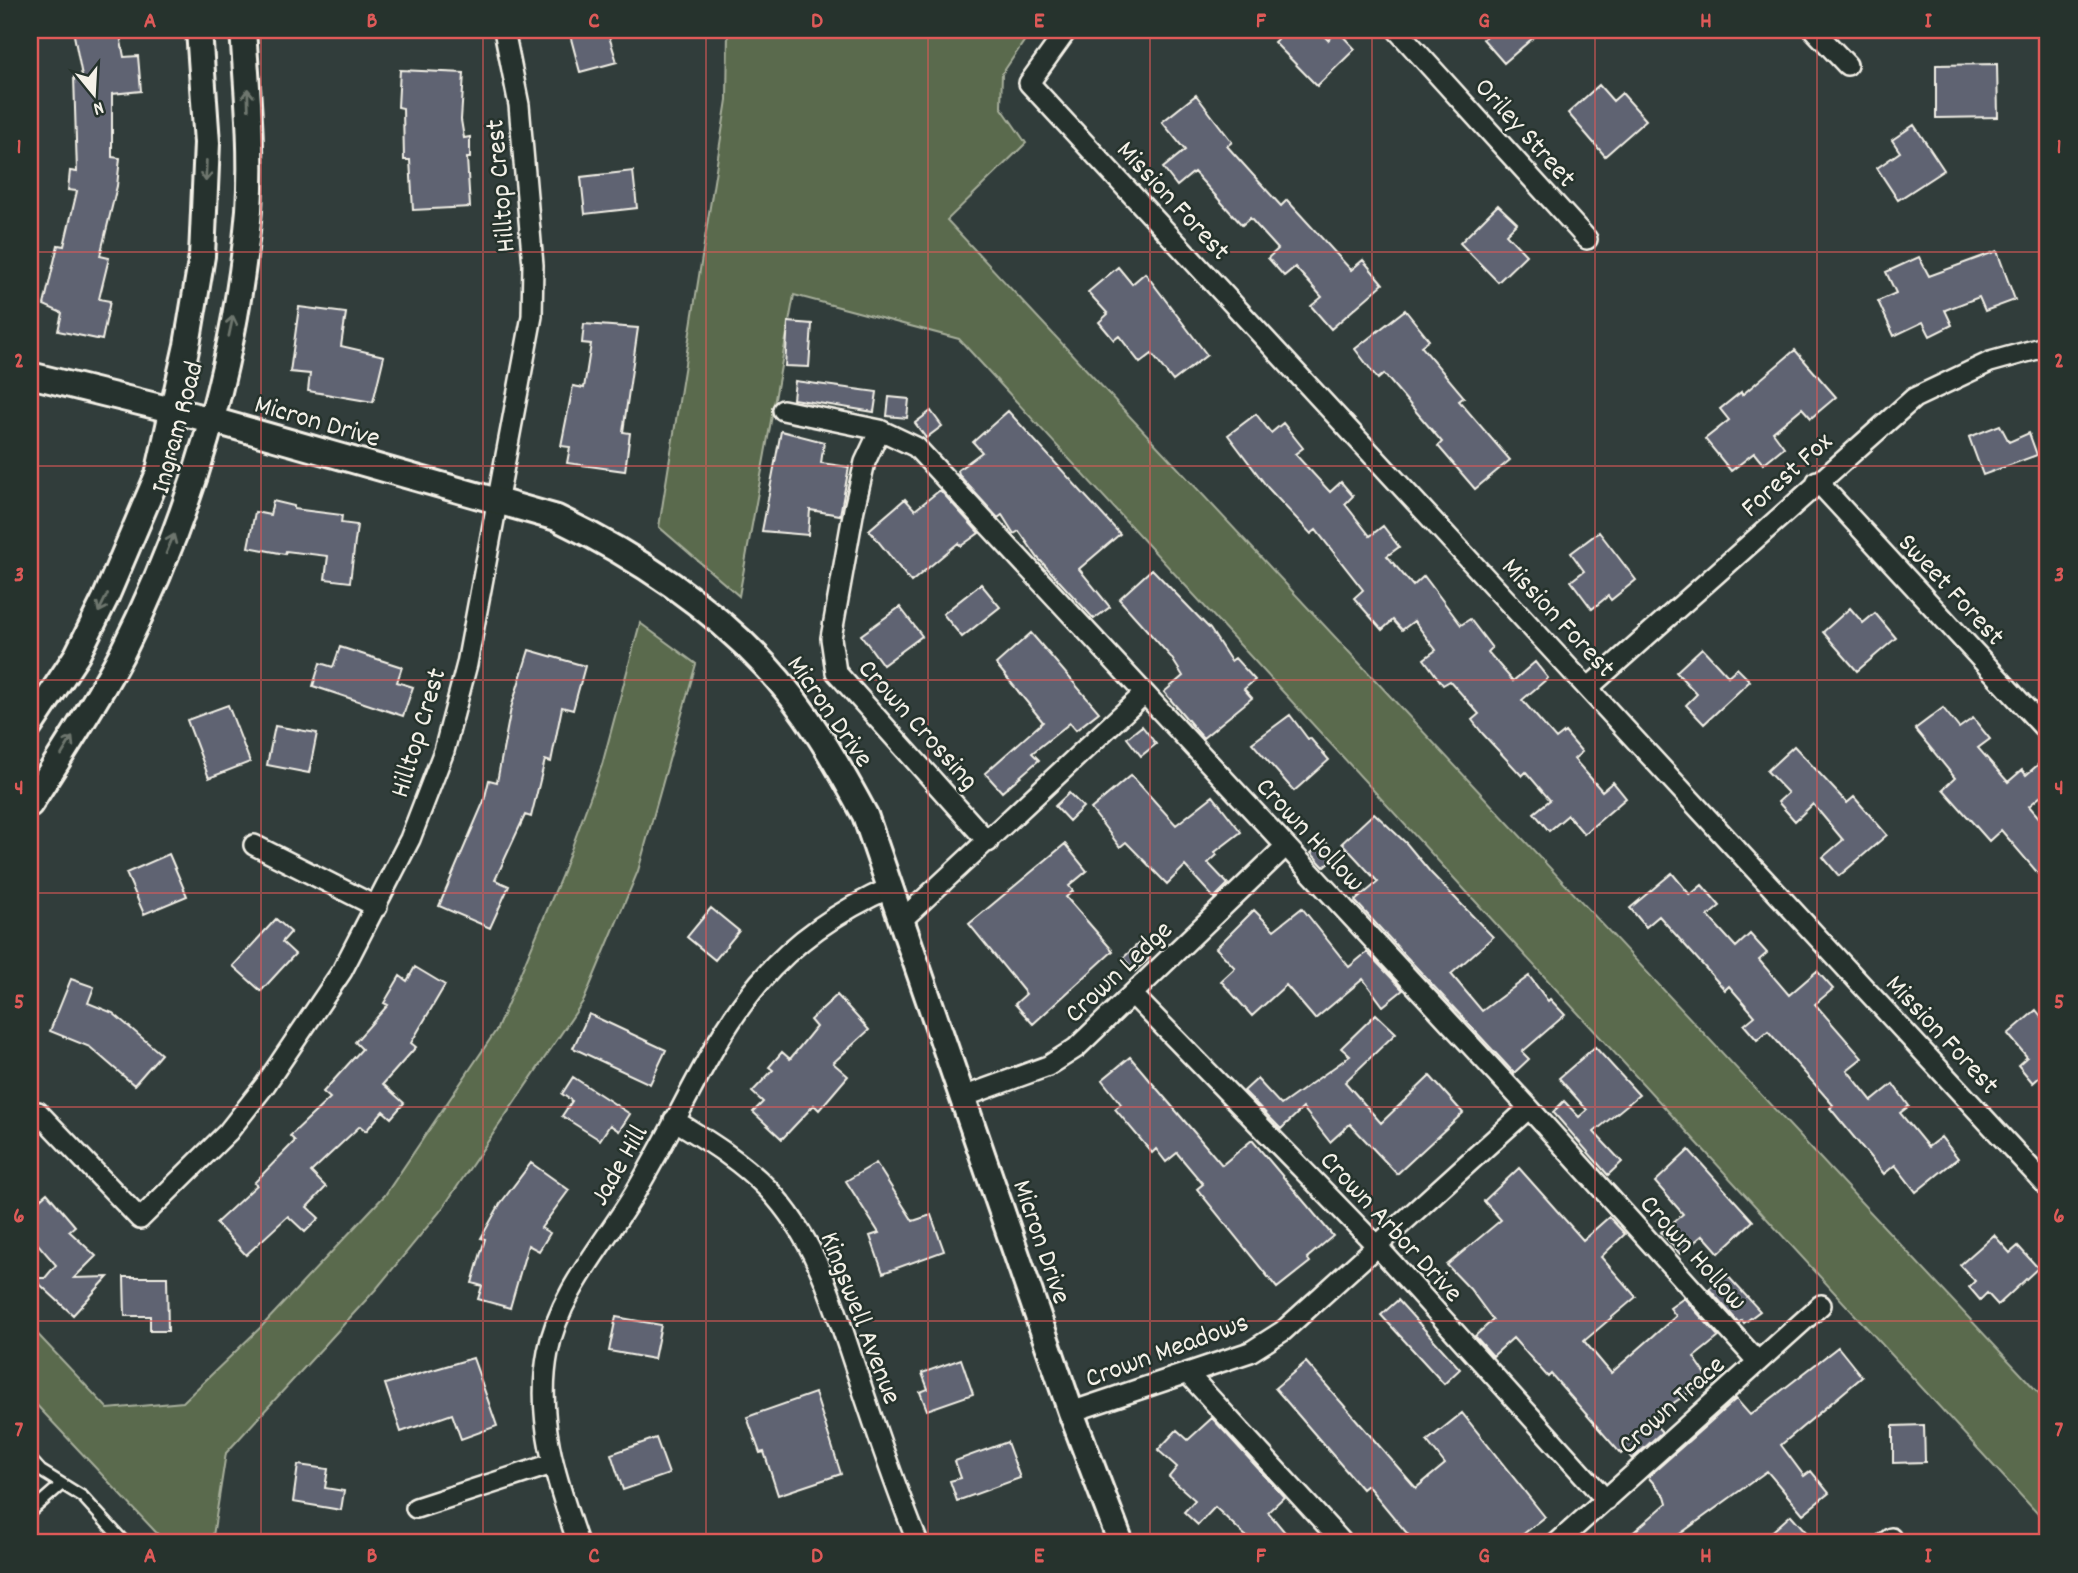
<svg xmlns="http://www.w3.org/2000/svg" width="2078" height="1573" font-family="Dekko,sans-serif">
	<rect width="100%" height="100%" fill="#313d3b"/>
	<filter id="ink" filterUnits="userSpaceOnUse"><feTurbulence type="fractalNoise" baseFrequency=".0143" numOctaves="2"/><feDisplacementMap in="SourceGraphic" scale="14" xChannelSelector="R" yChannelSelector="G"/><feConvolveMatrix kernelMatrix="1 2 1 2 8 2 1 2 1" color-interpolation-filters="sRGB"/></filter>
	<g filter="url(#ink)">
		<!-- green -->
		<path fill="#5a6b4e" stroke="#a7ae9b" stroke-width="2" d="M728 30H1047L1025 40 1002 74 1001 107 1026 143 947 220 2048 1403V1525L959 339 794 295 739 596 659 527 727 100Z
			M640 623 696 664 638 871 584 1000 442 1209 377 1288 226 1453 213 1536 219 1543H166L30 1398V1326L108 1409 183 1402 262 1326 385 1195 497 1029 561 877 602 765Z"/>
		<!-- building -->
		<path fill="#5e6472" stroke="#f4f1e8" stroke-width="2" d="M73 30H119L124 57 138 56 141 91 112 94V157L120 158 117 186 100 256 109 258 99 299 110 301 102 340 58 331 62 313 44 305 58 245 64 246 77 191 68 190 70 171 77 172 74 76H82Z
			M589 30H607L617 62 580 72 570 35Z
			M1287 30H1318L1328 40 1338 31 1355 49 1317 86 1274 42Z
			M1494 30H1542L1504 63 1483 39Z
			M1997 64 1998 117 1936 118V65Z
			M400 70 464 73 461 120 464 138 470 137V158H467L470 207 413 210 410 160H404L403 108 398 107Z
			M1599 85 1613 101 1622 93 1646 120 1605 156 1568 113Z
			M1196 95 1232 142 1227 146 1281 206 1287 200 1351 270 1363 260 1383 284 1331 329 1311 306 1322 297 1295 267 1284 276 1268 258 1278 249 1250 218 1242 225 1194 172 1177 186 1163 168 1185 150 1162 122Z
			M1914 125 1944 170 1898 200 1877 168 1900 152 1892 140Z
			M633 171 637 208 585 214 581 177Z
			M1498 205 1517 223 1506 234 1526 255 1498 282 1460 243Z
			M1997 251 2015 300 1985 311 1979 297 1945 310 1952 325 1930 336 1923 322 1894 336 1878 301 1896 293 1886 272 1919 257 1929 276Z
			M1118 267 1132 284 1145 273 1207 355 1173 381 1152 354 1140 363 1119 336 1114 340 1099 322 1108 314 1088 292Z
			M299 307 346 313 341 346 384 356 373 402 308 391 310 374 290 372Z
			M1405 310 1429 340 1421 346 1464 397 1459 401 1510 460 1475 489 1438 446 1442 442 1384 374 1378 379 1355 349Z
			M788 322 812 324 809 367 785 366Z
			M584 324 638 328 623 432 630 433 625 471 567 463 570 447 561 446 573 386 584 388 591 344 582 343Z
			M1795 350 1836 397 1811 418 1802 408 1773 432 1784 447 1763 464 1754 453 1731 471 1705 439 1729 420 1720 409 1741 392 1742 395Z
			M795 381 877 392 874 412 793 399Z
			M889 397 909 399 907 418 887 416Z
			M931 411 942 426 926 438 915 423Z
			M1008 411 1120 534 1079 569 1110 607 1094 619 1038 558 1019 531 1014 534 1002 515 998 518 959 475 958 470 982 452 973 442Z
			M1256 414 1271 433 1283 423 1303 448 1295 454 1330 492 1341 482 1353 496 1345 504 1370 536 1383 526 1399 547 1387 556 1413 586 1424 576 1461 625 1470 619 1492 648 1488 652 1513 681 1535 662 1548 678 1522 700 1556 739 1565 732 1582 752 1574 759 1602 791 1613 782 1626 798 1584 834 1568 815 1549 831 1534 813 1550 800 1526 772 1522 776 1483 734 1472 720 1479 714 1450 681 1443 685 1424 659 1436 650 1414 621 1402 630 1393 620 1382 630 1354 598 1363 590 1316 530 1311 534 1268 488 1228 435Z
			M2000 425 2009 442 2029 433 2037 455 1983 475 1969 437Z
			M781 431 824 442 821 463 849 467 840 515 810 510 808 535 762 531Z
			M940 490 979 533 961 546 958 543 911 582 869 530 905 499 915 510Z
			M273 501 294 506V509L342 515 341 523 357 525 350 582 325 579 328 556 286 551 285 554 248 547 255 512 270 515Z
			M1599 532 1636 580 1611 600 1608 596 1592 609 1571 581 1584 571 1571 553Z
			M1152 569 1210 629 1231 661 1235 658 1255 680 1244 689 1252 698 1203 738 1164 692 1183 676 1171 657 1119 599Z
			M981 584 1000 607 962 637 943 614Z
			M900 607 922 636 883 665 861 635Z
			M1850 608 1863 623 1875 613 1896 638 1857 671 1823 632Z
			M1031 633 1099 712 1076 730 1070 723 1032 753 1039 760 1002 792 985 773 1043 722 996 664Z
			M340 647 402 667 397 682 413 687 403 716 313 686 320 663 333 667Z
			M1702 648 1728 676 1737 668 1750 681 1704 724 1686 705 1697 694 1676 672Z
			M529 650 585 666 573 710 562 707 551 762 545 760 531 817 525 815 495 880 509 886 490 928 439 906 484 801 489 780 497 782 511 708Z
			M228 705 250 762 209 778 187 720Z
			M1943 708 1959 728 1973 718 1990 739 1978 748 2008 782 2022 770 2026 775 2048 756V790L2029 806 2048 828V885L2001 830 1989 841 1943 789 1955 778 1915 729Z
			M1290 715 1308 739 1310 738 1329 760 1294 791 1252 743Z
			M275 726 317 733 309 773 267 765Z
			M1142 726 1156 744 1141 756 1127 738Z
			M1794 746 1847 803 1854 797 1887 835 1839 876 1823 857 1843 840 1813 804 1795 821 1778 802 1788 793 1767 771Z
			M1131 775 1176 825 1213 796 1241 832 1215 852 1217 855 1208 863 1228 884 1214 898 1185 866 1167 884 1126 842 1120 847 1091 809Z
			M1069 793 1083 807 1069 821 1055 806Z
			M1374 813 1407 844 1431 873 1493 937 1451 974 1482 1011 1529 976 1548 1001 1550 999 1565 1015 1522 1052 1529 1059 1514 1073 1355 901 1378 882 1342 843Z
			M1325 841 1338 855 1324 867 1311 853Z
			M1065 844 1087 871 1069 886 1073 891 1066 897 1113 951 1033 1024 1015 1004 1026 994 969 924Z
			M169 854 187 896 144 914 126 873Z
			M1672 873 1690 895 1702 885 1720 906 1708 916 1736 947 1750 934 1767 953 1759 960 1789 995 1817 971 1833 989 1815 1004 1862 1058 1847 1070 1872 1101 1893 1084 1909 1106 1900 1113 1928 1147 1941 1137 1958 1158 1916 1192 1895 1165 1884 1174 1830 1108 1833 1105 1768 1031 1757 1040 1744 1025 1755 1016 1729 986 1725 990 1659 916 1646 927 1630 908Z
			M711 908 739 931 715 960 687 937Z
			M1302 908 1349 967 1367 952 1403 990 1383 1006 1363 979 1315 1019 1286 985 1252 1016 1221 981 1235 968 1216 948 1254 910 1274 930Z
			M276 919 291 932 282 942 295 954 261 991 233 966Z
			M1138 944 1150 958 1135 971 1123 958Z
			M415 967 445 985 411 1043 416 1047 383 1084 404 1103 391 1118 383 1111 366 1131 360 1126 311 1172 326 1187 307 1207 319 1218 305 1232 288 1216 246 1255 216 1223 257 1185 254 1183 295 1141 290 1136 330 1098 323 1092 362 1049 355 1042 388 1005 384 1003 400 976 407 981Z
			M71 979 94 987 88 1003 113 1013 161 1054 134 1085 90 1047 50 1031Z
			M837 995 869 1030 833 1063 848 1076 819 1110 814 1105 782 1139 753 1112 763 1102 752 1092 773 1070 769 1067 782 1052 790 1059 816 1027 810 1020Z
			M2036 1010 2048 1025V1081L2043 1074 2033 1083 2018 1065 2027 1057 2008 1034Z
			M589 1014 666 1050 650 1084 573 1048Z
			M1376 1014 1396 1033 1345 1082 1381 1123 1430 1076 1463 1113 1397 1174 1350 1124 1330 1142 1303 1108 1281 1129 1244 1091 1257 1079 1281 1105 1350 1056 1341 1048Z
			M1595 1047 1639 1095 1594 1132 1622 1162 1608 1175 1553 1112 1564 1101 1579 1117 1587 1110 1559 1078Z
			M1130 1057 1222 1165 1252 1140 1333 1236 1307 1258 1310 1262 1277 1288 1197 1189 1203 1184 1177 1153 1166 1162 1156 1149 1152 1153 1115 1109 1121 1104 1102 1080Z
			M573 1077 630 1114 619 1131 610 1125 600 1140 562 1116 572 1101 562 1094Z
			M1689 1150 1753 1221 1719 1253 1703 1235 1680 1254 1661 1232 1683 1214 1655 1182Z
			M531 1163 569 1190 541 1228 550 1233 539 1251 528 1245 510 1308 478 1299 482 1286 472 1283 485 1239 481 1238 500 1204Z
			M876 1163 913 1221 931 1215 944 1251 883 1273 870 1236 879 1233 846 1181Z
			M1519 1168 1583 1240 1609 1217 1625 1234 1601 1257 1636 1297 1584 1341 1611 1373 1676 1316 1670 1308 1684 1298 1719 1337 1694 1357 1709 1379 1650 1419 1662 1432 1632 1459 1625 1450 1621 1454 1551 1374 1548 1377 1513 1338 1493 1356 1475 1336 1493 1320 1470 1289 1447 1265 1501 1220 1484 1201Z
			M47 1193 75 1226 69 1231 96 1256 74 1278 108 1277 73 1315 33 1278H45L56 1265 30 1235V1208Z
			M1994 1235 2010 1253 2018 1246 2038 1268 1998 1305 1987 1293 1980 1300 1969 1287 1975 1281 1960 1265Z
			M1726 1274 1760 1311 1744 1323 1742 1320 1739 1323 1709 1289Z
			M124 1277H167L168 1331H150V1316H125Z
			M1398 1300 1460 1369 1444 1384 1381 1315Z
			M616 1317 661 1325 654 1359 609 1351Z
			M1838 1347 1862 1377 1781 1445 1804 1476 1811 1471 1829 1493 1803 1514 1767 1471 1680 1534 1688 1543H1621L1667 1503 1665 1496 1648 1477 1736 1399 1750 1415Z
			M473 1358 497 1426 461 1439 452 1414 401 1432 385 1384Z
			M961 1359 973 1394 927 1410 920 1392 928 1389 922 1373Z
			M1306 1362 1416 1488 1445 1464 1427 1441 1462 1413 1545 1517 1512 1543H1415L1367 1485 1362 1489 1275 1388Z
			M815 1393 841 1474 778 1495 764 1452 760 1453 747 1417Z
			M1212 1418 1284 1497 1268 1512 1294 1543H1253L1215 1507 1198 1525 1184 1512 1195 1500 1169 1477 1177 1467 1158 1450 1177 1430 1188 1440Z
			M1924 1425 1925 1462 1893 1463V1426Z
			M656 1438 669 1474 623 1490 611 1454Z
			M1007 1442 1020 1478 957 1501 950 1481 961 1478 955 1461Z
			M298 1465 328 1469 325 1488 344 1491 341 1510 293 1502Z
			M1791 1515 1816 1543H1759Z"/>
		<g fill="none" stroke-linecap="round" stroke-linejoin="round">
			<defs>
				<path id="service" d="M30 1459 41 1471 83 1497 125 1543
					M30 1512 62 1484"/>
				<path id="minor" d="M1067 30 1029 83 2048 1187
					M1397 30 1587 239
					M1814 30 1847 65
					M783 410 880 430 916 447 1529 1108 1758 1362
					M880 430 865 462 854 509 831 638 836 672 988 842
					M1817 481 2048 732
					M1588 688 1914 398 1990 362 2048 346
					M254 845 377 907
					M903 919 1144 694
					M1134 996 1377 1246 1606 1500
					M963 1097 1048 1066 1076 1048 1286 846
					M38 1112 140 1219 228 1132 265 1085 342 971 410 839 444 751 467 664 532 316 533 265 519 105 504 30
					M674 1120C708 1141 740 1160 768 1189 817 1240 835 1308 857 1373 876 1430 895 1487 918 1543
					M1188 1374 1343 1543
					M1071 1412 1250 1352 1283 1331 1529 1108
					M416 1508 552 1464
					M578 1543C557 1481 535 1420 548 1352 559 1292 606 1242 636 1191 715 1058 736 955 892 887
					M1557 1543 1821 1305
					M1885 1543 1891 1538"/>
				<path id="tertiary" d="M30 375 212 420 557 518C634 555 706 602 765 665 806 709 837 763 865 815L1071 1412 1121 1543
					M30 726 77 655 105 599 158 475 187 345 202 256 207 143 199 30
					M30 804C61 755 94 706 121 655 191 517 236 364 249 210 253 150 247 89 243 30"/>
			</defs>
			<!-- service casing -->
			<use href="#service" stroke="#f4f1e8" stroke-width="15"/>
			<!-- minor casing -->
			<use href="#minor" stroke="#f4f1e8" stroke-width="24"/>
			<!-- tertiary casing -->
			<use href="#tertiary" stroke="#f4f1e8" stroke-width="30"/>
			<!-- service -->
			<use href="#service" stroke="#26332d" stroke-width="10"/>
			<!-- minor -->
			<use href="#minor" stroke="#26332d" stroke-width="19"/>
			<!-- tertiary -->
			<use href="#tertiary" stroke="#26332d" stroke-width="24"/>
		</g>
		<!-- one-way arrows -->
		<defs><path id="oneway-shaft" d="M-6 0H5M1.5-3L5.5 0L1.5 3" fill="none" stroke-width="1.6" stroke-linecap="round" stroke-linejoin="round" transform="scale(1.75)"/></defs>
		<g stroke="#6e766e">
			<use href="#oneway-shaft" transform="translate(248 99) rotate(-92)"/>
			<use href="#oneway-shaft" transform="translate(206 171) rotate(92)"/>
			<use href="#oneway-shaft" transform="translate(231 326) rotate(-78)"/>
			<use href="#oneway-shaft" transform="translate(170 544) rotate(-68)"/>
			<use href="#oneway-shaft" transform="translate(103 603) rotate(116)"/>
			<use href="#oneway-shaft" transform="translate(67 746) rotate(-59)"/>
		</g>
	</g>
	<!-- grid -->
	<path fill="none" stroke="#de5a58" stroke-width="2" stroke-opacity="0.55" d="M261 30V1543M483 30V1543M706 30V1543M928 30V1543M1150 30V1543M1372 30V1543M1595 30V1543M1817 30V1543M30 252H2048M30 466H2048M30 680H2048M30 893H2048M30 1107H2048M30 1321H2048"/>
	<g text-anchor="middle" stroke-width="5" stroke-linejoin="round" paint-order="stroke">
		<!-- street labels -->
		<g font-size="28" fill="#f4f1e8" stroke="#26332d">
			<text transform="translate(1527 131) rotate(48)" y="10">Oriley Street</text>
			<text transform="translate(498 186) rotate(-95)" y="10">Hilltop Crest</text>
			<text transform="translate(1175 199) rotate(47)" y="10">Mission Forest</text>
			<text transform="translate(318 419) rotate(16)" y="10">Micron Drive</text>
			<text transform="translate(175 427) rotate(-75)" y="10">Ingram Road</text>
			<text transform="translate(1785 473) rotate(-42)" y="10">Forest Fox</text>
			<text transform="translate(1953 588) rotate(47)" y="10">Sweet Forest</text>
			<text transform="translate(1560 616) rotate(47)" y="10">Mission Forest</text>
			<text transform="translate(832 710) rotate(55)" y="10">Micron Drive</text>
			<text transform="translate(920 723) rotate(48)" y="10">Crown Crossing</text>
			<text transform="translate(416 732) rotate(-73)" y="10">Hilltop Crest</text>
			<text transform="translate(1312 833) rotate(47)" y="10">Crown Hollow</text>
			<text transform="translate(1117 970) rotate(-43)" y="10">Crown Ledge</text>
			<text transform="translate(1944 1033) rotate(47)" y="10">Mission Forest</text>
			<text transform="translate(617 1164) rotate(-60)" y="10">Jade Hill</text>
			<text transform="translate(1393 1225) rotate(47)" y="10">Crown Arbor Drive</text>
			<text transform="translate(1044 1241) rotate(71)" y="10">Micron Drive</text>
			<text transform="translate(1695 1251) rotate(48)" y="10">Crown Hollow</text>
			<text transform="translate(863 1317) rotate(69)" y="10">Kingswell Avenue</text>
			<text transform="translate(1166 1348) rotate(-20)" y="10">Crown Meadows</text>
			<text transform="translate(1670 1403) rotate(-42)" y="10">Crown Trace</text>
		</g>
	</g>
	<!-- margin -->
	<rect width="2078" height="1573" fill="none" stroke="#26332d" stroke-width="77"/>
	<!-- north arrow -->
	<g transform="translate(94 94) rotate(162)" stroke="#26332d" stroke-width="5" paint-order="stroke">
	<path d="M0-5L12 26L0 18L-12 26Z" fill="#f4f1e8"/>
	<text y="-10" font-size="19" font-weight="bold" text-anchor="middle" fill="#f4f1e8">N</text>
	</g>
	<rect x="38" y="38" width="2001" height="1496" fill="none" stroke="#de5a58" stroke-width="2.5"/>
	<g font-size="23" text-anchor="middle" font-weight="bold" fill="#de5a58">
		<text x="150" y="27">A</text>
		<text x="372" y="27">B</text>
		<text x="594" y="27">C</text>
		<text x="817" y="27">D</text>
		<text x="1039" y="27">E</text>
		<text x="1261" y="27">F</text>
		<text x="1484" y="27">G</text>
		<text x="1706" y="27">H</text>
		<text x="1928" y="27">I</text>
		<text x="19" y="153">1</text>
		<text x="2059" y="153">1</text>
		<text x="19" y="367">2</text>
		<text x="2059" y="367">2</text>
		<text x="19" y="581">3</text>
		<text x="2059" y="581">3</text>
		<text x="19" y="794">4</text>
		<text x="2059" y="794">4</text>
		<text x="19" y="1008">5</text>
		<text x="2059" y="1008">5</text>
		<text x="19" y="1222">6</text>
		<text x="2059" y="1222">6</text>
		<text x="19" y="1436">7</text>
		<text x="2059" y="1436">7</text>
		<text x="150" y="1562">A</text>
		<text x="372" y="1562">B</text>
		<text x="594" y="1562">C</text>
		<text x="817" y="1562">D</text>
		<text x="1039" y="1562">E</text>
		<text x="1261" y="1562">F</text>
		<text x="1484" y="1562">G</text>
		<text x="1706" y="1562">H</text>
		<text x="1928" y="1562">I</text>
	</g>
</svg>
